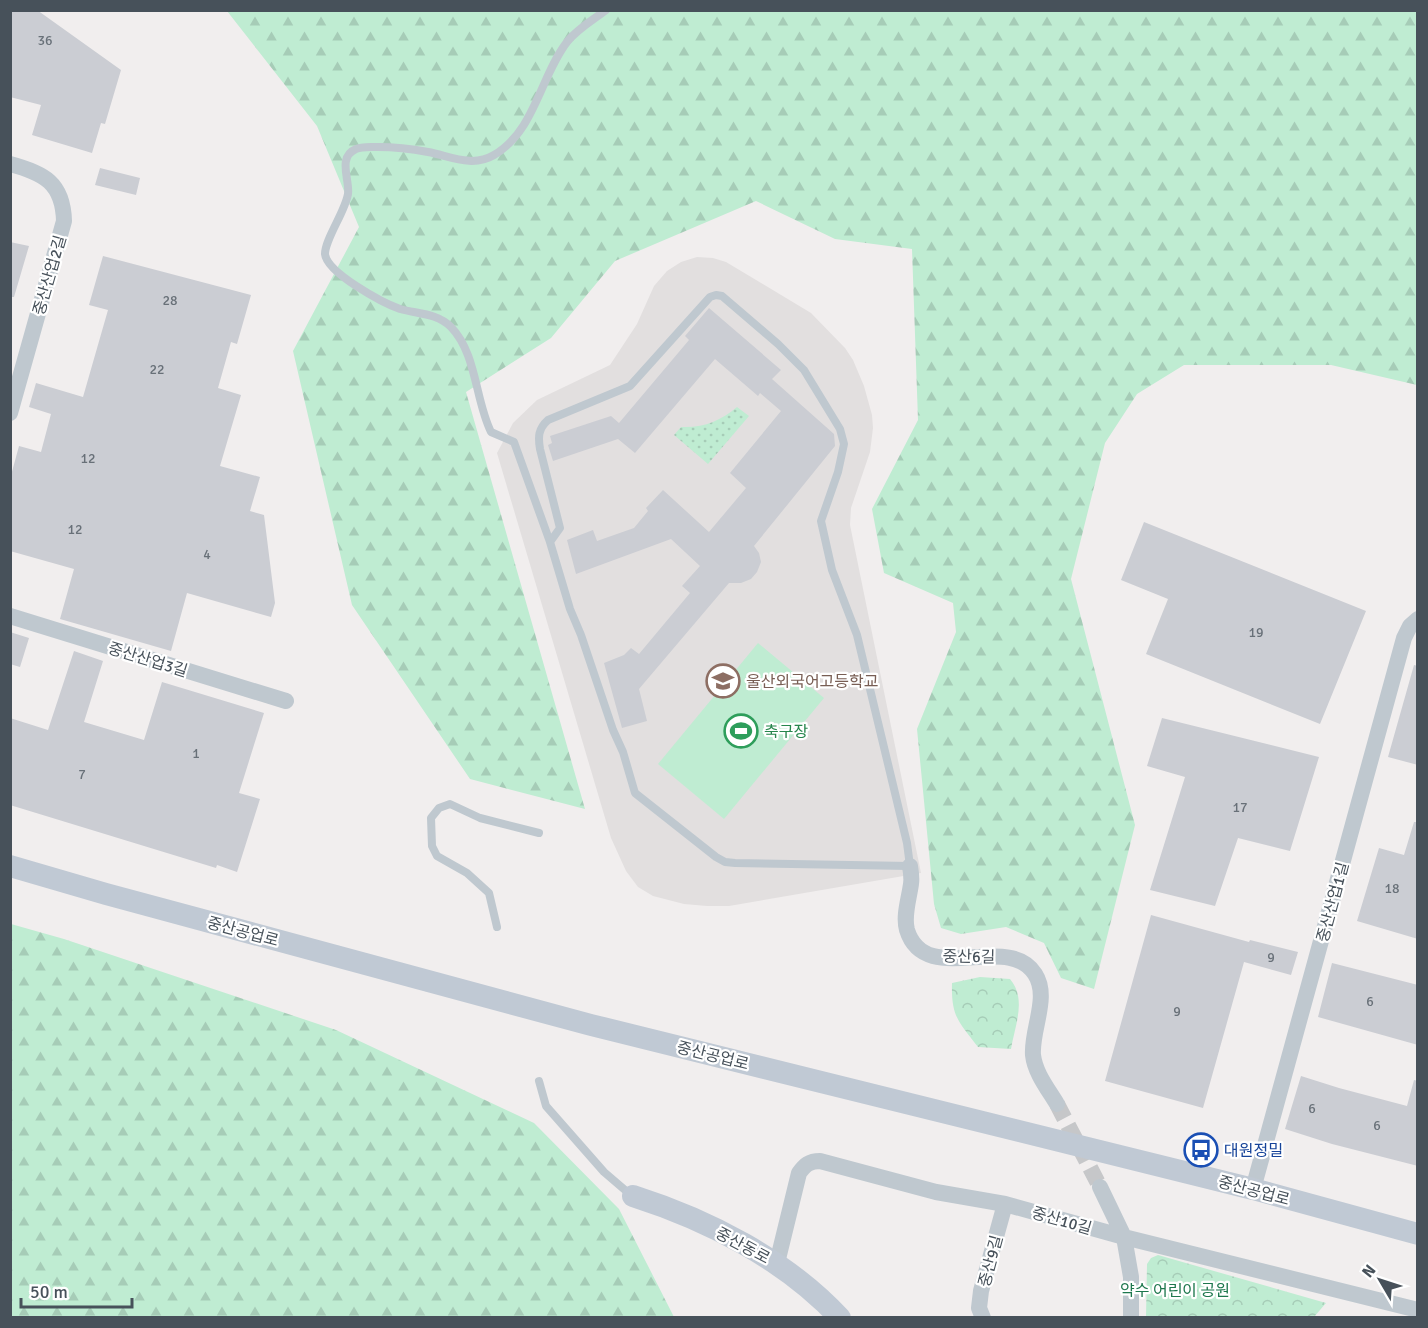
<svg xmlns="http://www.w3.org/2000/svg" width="1428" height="1328" font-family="Signika,'Noto Sans KR',sans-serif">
	<defs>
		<pattern id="grass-dots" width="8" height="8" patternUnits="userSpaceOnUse" patternTransform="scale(1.5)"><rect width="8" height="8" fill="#bfecd2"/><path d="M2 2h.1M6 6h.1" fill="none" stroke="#a6ccb7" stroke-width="1.8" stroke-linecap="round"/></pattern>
		<pattern id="forest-firs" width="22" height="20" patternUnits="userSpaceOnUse" patternTransform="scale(1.5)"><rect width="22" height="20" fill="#bfecd2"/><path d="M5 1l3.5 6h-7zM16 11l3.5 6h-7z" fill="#a6ccb7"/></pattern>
		<pattern id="park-crowns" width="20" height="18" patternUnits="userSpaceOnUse" patternTransform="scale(1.5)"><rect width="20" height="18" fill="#bfecd2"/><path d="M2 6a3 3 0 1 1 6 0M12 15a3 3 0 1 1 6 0" fill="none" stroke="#a6ccb7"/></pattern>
	</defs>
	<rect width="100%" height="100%" fill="#f1eeee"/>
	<!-- education -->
	<path fill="#e2dfdf" d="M697 257 713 258 726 262 811 313 845 348 853 360 864 386 872 415 873 428 870 452 851 508 850 525 921 873 729 906H707L684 904 653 896 638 887 626 871 611 838 497 453 513 423 537 400 610 365 637 324 654 286 667 271 681 262Z"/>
	<!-- grass -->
	<path fill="url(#grass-dots)" d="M737 407 749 416 708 464 674 435 681 427C704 428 720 421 737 407Z"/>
	<!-- forest -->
	<path fill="url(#forest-firs)" d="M227 11H1417V385L1331 365H1184L1137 394 1105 443 1071 579 1135 825 1094 989 1061 978 1044 943 1006 927 961 934 941 928 934 904 917 729 956 632 953 603 884 573 872 509 918 420 912 249 835 239 756 201 615 261 551 338 466 392 585 809 470 779 352 605 293 351 359 227 317 126Z
		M11 924 64 939 336 1030 534 1123 619 1209 674 1317H11Z"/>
	<!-- park -->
	<path fill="url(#park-crowns)" d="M980 977 1010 979C1027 999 1015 1025 1011 1049L978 1047C959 1022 951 1017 952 983Z
		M1158 1255 1326 1303 1314 1317H1146L1147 1264 1151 1258Z"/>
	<!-- pitch -->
	<path fill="#bfecd2" d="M758 643 824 698 724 819 658 764Z"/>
	<!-- building -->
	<path fill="#cbcdd3" d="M10 10H37L121 70 105 124 101 123 92 153 32 135 41 105 10 97Z
		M100 168 140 178 136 195 95 185Z
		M10 242 29 246 14 297H10Z
		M103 256 251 295 237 344 231 342 218 388 241 395 220 466 260 477 250 511 264 515 275 603 271 617 187 593 171 651 60 619 74 569 10 551V479L19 446 41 452 51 414 29 407 36 383 83 397 108 310 89 305Z
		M709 308 781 370 772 379 834 434 835 446 754 546 759 553 761 562 757 572 751 579 741 583H729L639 689 647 721 622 728 604 663 624 655 631 648 639 654 690 593 682 586 700 566 671 539 576 574 567 540 593 530 597 541 634 528 648 511 646 508 663 490 709 532 746 488 730 473 781 411 760 393 758 396 715 359 635 453 618 439 553 461 548 445 552 443 550 436 611 416 619 423 689 340 685 336Z
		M1144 522 1366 611 1320 724 1146 654 1168 599 1121 580Z
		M10 632 29 638 20 667 10 664Z
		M74 651 103 661 84 722 144 740 162 682 264 713 239 793 260 799 237 872 217 865 216 868 10 805V718L48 730Z
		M1414 665 1418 666V765L1388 757Z
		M1162 718 1319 757 1290 851 1238 838 1215 906 1150 890 1185 777 1147 766Z
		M1414 822H1418V939L1357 921 1379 848 1404 855Z
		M1151 915 1249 942 1250 940 1298 952 1291 975 1244 962 1203 1108 1105 1081Z
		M1332 963 1418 985V1045L1318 1017Z
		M1301 1076 1339 1088 1407 1106 1414 1080 1418 1081V1166L1332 1144 1285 1129Z"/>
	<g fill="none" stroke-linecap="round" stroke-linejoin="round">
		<!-- street-tunnel -->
		<path stroke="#c6c7c9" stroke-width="16" stroke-dasharray="16 8" stroke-linecap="butt" d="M1057 1104 1100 1187"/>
		<!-- lane -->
		<path stroke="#bfc8cf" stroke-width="8" d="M716 295 722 296 778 344 804 370 840 429 844 444 838 472 821 521 832 570 857 635 907 843 910 866 735 863 725 862 716 857 635 793 623 752 613 730 581 635 570 609 550 542 560 528 540 449C538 437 538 429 548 420L630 386 710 297Z
			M550 542 514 442 491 432C475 400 477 354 451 327 437 313 418 314 400 309 383 303 327 273 325 254 325 239 345 212 348 194 350 180 337 157 356 149 362 146 371 147 378 147 395 147 412 149 428 152 450 156 472 168 494 155 535 131 540 77 567 42 577 29 593 20 606 10
			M497 927 489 893 467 873 437 856 432 846 431 818 439 808 450 804 480 818 539 833
			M539 1081 546 1106 604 1172 632 1196"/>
		<!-- street -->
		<path stroke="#bfc8cf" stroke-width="16" d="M10 164C44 173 63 183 64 221L10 413
			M10 616 286 701
			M910 866C911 872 912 878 911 884 909 899 903 916 907 930 925 988 1008 931 1035 974 1050 997 1031 1030 1033 1055 1035 1073 1048 1089 1057 1104
			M1100 1187 1124 1237 1131 1277V1318
			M1253 1189 1404 638 1410 626 1418 619
			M777 1263 799 1173C805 1165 809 1161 820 1161L936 1192 1005 1204 1124 1237 1418 1310
			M983 1318 979 1308 981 1291 1005 1204"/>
		<!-- secondary -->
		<path stroke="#c0c9d4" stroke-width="22" d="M10 866 106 894 591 1025 1253 1189 1418 1234
			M633 1196C708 1220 785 1259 840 1318"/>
	</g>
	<!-- icons -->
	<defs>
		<symbol id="school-ring" viewBox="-11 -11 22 22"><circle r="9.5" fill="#fff" stroke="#8d6e63" stroke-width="1.5"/><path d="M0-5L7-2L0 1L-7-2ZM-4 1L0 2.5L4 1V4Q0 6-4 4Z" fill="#8d6e63"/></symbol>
		<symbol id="stadium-ring" viewBox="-11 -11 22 22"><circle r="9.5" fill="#fff" stroke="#2e9e5b" stroke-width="1.5"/><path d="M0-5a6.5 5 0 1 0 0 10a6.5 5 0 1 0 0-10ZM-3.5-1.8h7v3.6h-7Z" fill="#2e9e5b"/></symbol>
		<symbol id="bus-ring" viewBox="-11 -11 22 22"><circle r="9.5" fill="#fff" stroke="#1a4fb4" stroke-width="1.5"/><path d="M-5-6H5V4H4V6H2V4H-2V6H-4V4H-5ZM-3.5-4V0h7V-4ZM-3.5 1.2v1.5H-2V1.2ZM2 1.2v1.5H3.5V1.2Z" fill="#1a4fb4"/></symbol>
	</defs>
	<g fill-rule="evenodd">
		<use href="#school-ring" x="704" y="662" width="38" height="38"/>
		<use href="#stadium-ring" x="722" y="712" width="38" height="38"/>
		<use href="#bus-ring" x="1182" y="1131" width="38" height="38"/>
	</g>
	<g text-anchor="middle" stroke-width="4.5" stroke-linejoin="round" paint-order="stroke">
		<!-- number labels -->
		<g font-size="14" fill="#687078">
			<text x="45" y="45">36</text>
			<text x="170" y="305">28</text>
			<text x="157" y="374">22</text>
			<text x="88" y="463">12</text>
			<text x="75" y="534">12</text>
			<text x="207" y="559">4</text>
			<text x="1256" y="637">19</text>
			<text x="196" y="758">1</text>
			<text x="82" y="779">7</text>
			<text x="1240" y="812">17</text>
			<text x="1392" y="893">18</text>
			<text x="1271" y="962">9</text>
			<text x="1370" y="1006">6</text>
			<text x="1177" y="1016">9</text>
			<text x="1312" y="1113">6</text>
			<text x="1377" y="1130">6</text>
		</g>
		<!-- street labels -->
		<g font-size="16" fill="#47515a" stroke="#fff">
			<text transform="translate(49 275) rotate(-74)" y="6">중산산업2길</text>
			<text transform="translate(148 659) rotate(17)" y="6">중산산업3길</text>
			<text transform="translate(1332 902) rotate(-75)" y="6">중산산업1길</text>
			<text transform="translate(243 931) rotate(15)" y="6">중산공업로</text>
			<text transform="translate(969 956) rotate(1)" y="6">중산6길</text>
			<text transform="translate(713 1055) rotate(14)" y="6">중산공업로</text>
			<text transform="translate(1254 1190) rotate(15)" y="6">중산공업로</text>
			<text transform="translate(1062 1220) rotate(16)" y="6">중산10길</text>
			<text transform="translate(743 1245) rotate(28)" y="6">중산동로</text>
			<text transform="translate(990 1261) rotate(-75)" y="6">중산9길</text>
		</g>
		<!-- education labels -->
		<g font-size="16" fill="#785e54" stroke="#fff" text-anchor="start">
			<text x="746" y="687">울산외국어고등학교</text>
		</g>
		<!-- leisure labels -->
		<g font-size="16" fill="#27864d" stroke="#fff" text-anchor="start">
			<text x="764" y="737">축구장</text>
		</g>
		<!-- transit labels -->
		<g font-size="16" fill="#164399" stroke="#fff" text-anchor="start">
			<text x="1224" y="1156">대원정밀</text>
		</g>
		<!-- park labels -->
		<g font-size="16" fill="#1d774d" stroke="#fff">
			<text x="1175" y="1296">약수 어린이 공원</text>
		</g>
	</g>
	<!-- border -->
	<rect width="1428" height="1328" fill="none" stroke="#47515a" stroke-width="24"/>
	<!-- north arrow -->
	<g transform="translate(1380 1280) rotate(309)" stroke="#ffffff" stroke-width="4.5" paint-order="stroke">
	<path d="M0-4.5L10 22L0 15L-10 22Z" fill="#47515a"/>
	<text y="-9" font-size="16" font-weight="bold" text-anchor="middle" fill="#47515a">N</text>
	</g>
	<!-- scale -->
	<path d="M21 1298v9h111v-9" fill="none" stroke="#47515a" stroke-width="3"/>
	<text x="30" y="1298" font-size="18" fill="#47515a" stroke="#ffffff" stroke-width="4.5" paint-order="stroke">50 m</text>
</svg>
